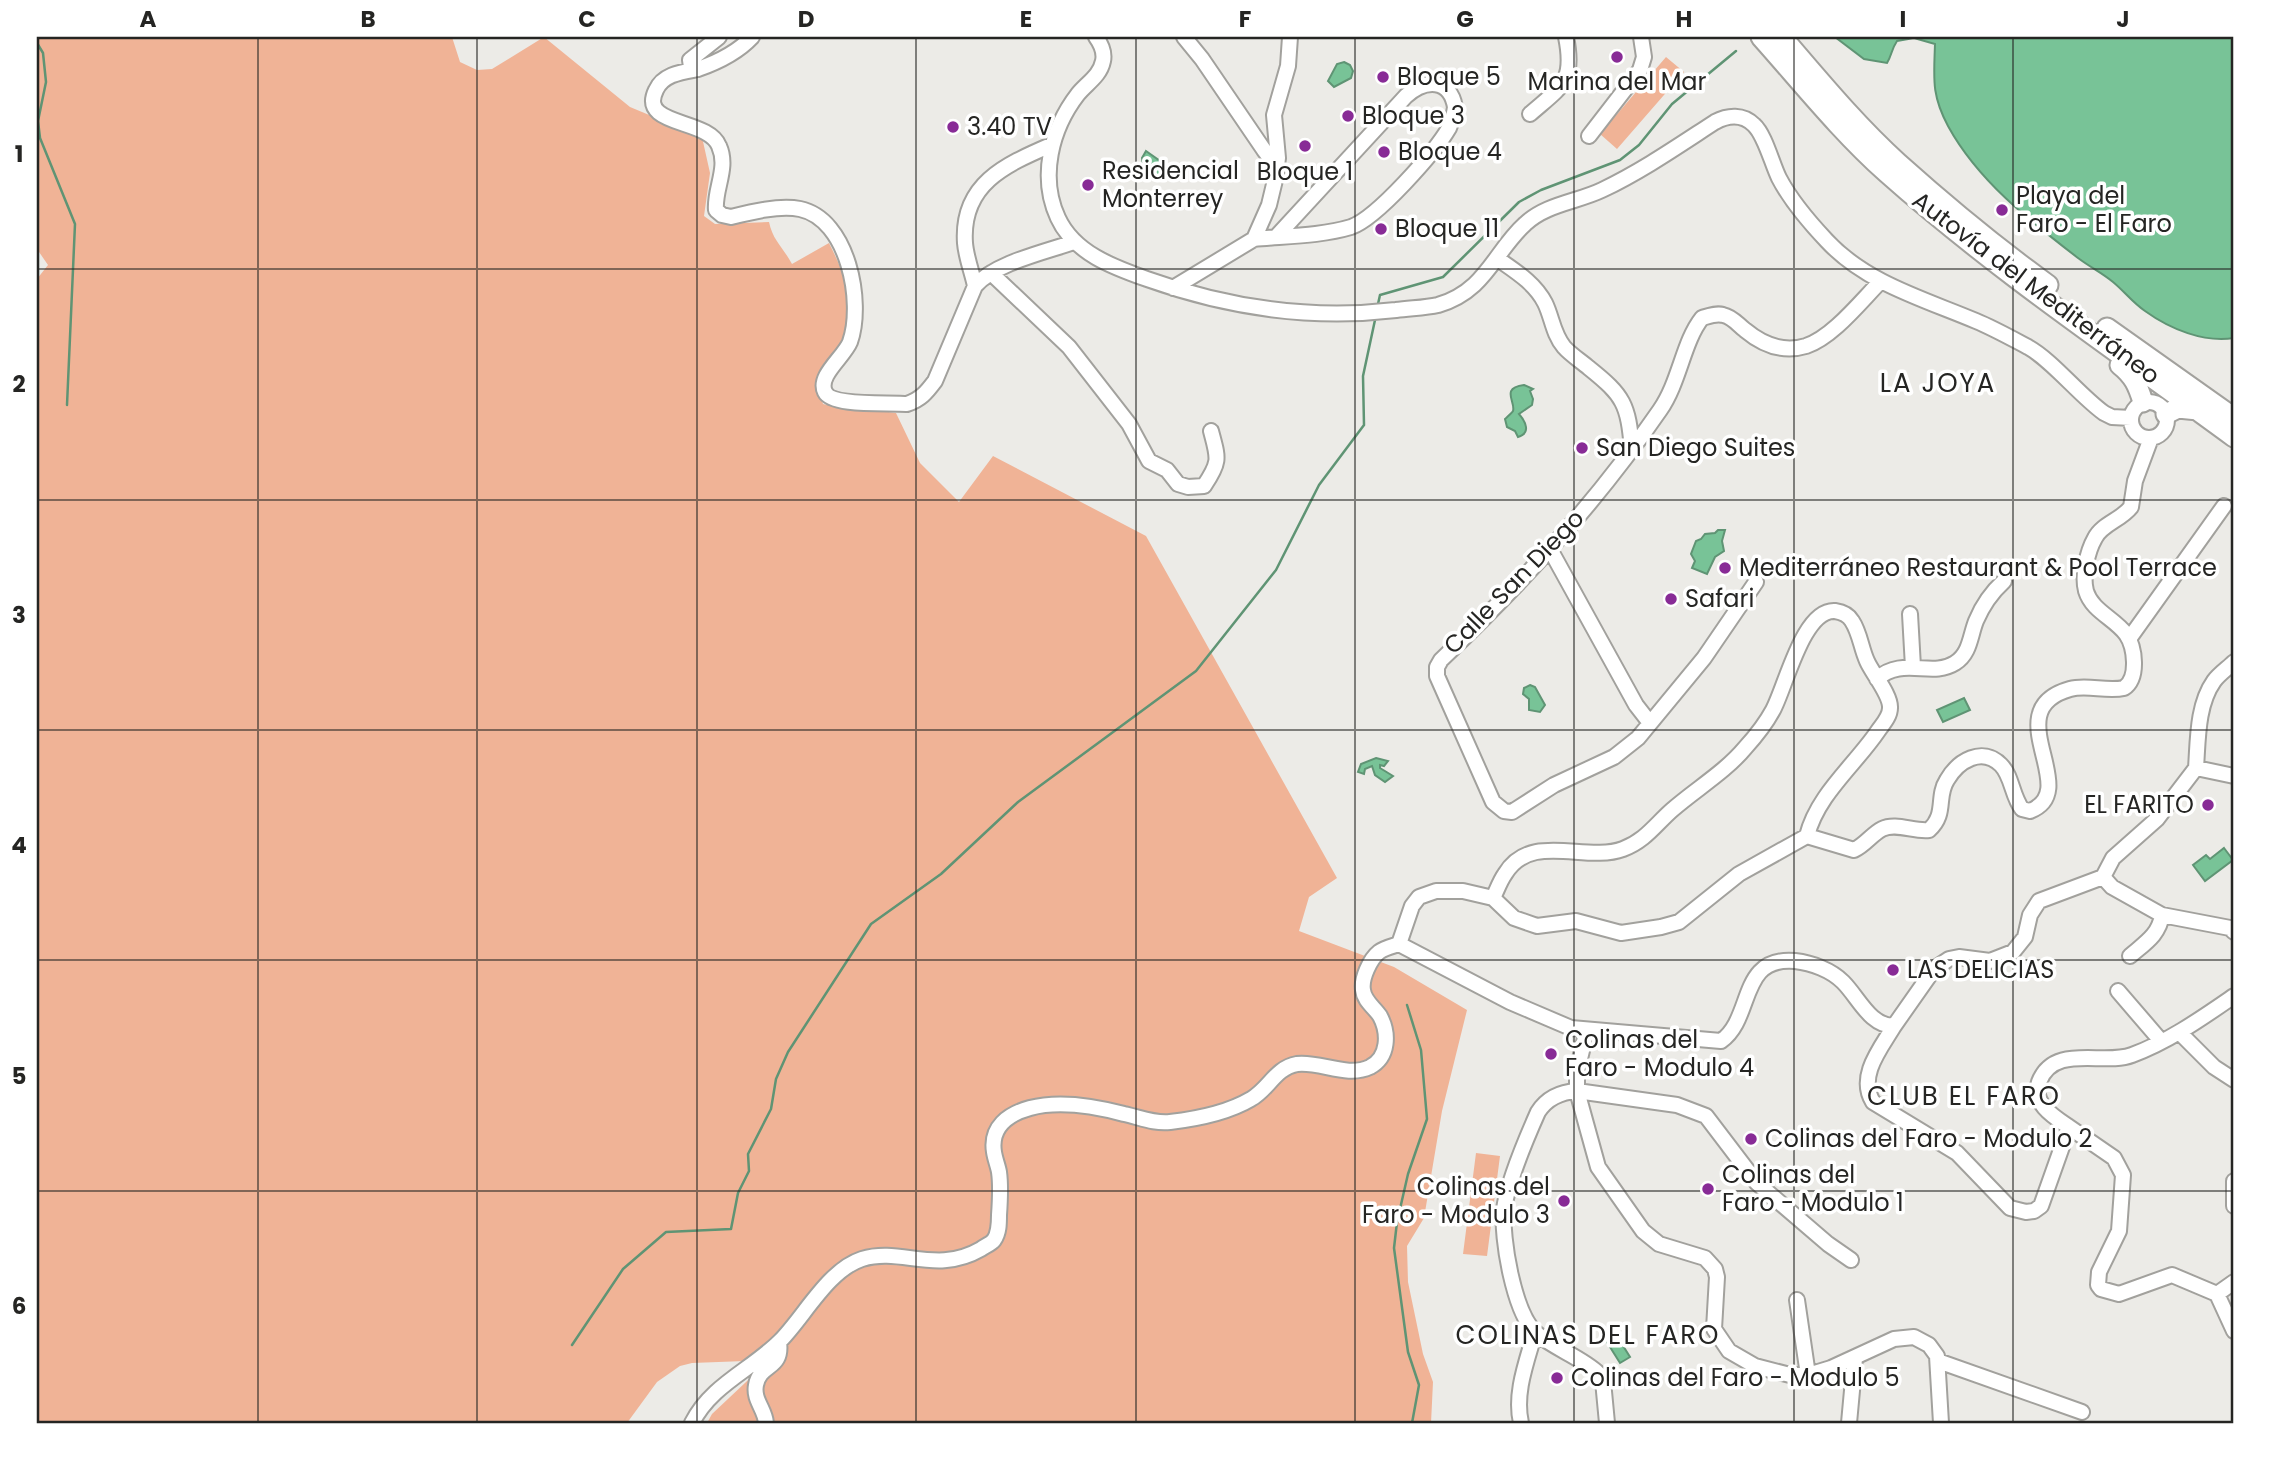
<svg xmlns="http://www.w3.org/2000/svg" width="2271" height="1460" font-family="Poppins,sans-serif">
	<rect width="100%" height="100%" fill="#ecebe7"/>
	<!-- grass -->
	<path fill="#f0b396" d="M37 37H452L460 62 477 70 492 69 544 37 630 107 702 137 710 173 704 216 715 224 769 222C773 241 783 247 792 264L829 243C846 277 860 310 839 347 837 352 832 355 828 359 814 372 819 388 823 404 847 410 871 409 896 413L920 463 959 502 993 456 1146 536 1337 878 1309 897 1299 931 1394 967 1467 1010 1442 1111 1424 1218 1407 1246 1408 1282 1423 1354 1433 1382 1431 1423H707L712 1414 763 1366 745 1361 692 1363 680 1366 657 1382 627 1423H37V279L48 265 37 249Z
		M1666 57 1684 72 1617 149 1600 134Z
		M1476 1153 1500 1156 1487 1256 1463 1254Z"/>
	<!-- water -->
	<path fill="#78c397" stroke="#5f9474" stroke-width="2" d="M1835 37H2234V338C2204 343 2170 329 2145 311 2133 303 2124 291 2113 282 2102 273 2090 267 2078 258 2030 221 1978 181 1948 126 1931 94 1934 78 1935 44L1914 38 1897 41C1891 50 1892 55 1887 63L1864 59Z
		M1344 62 1350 65 1353 71 1351 78 1334 87 1328 81 1337 64Z
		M1146 151 1160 161 1166 177 1150 176 1144 172 1142 158Z
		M1524 385 1533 389 1530 391 1533 399 1532 405 1519 414C1526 422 1531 433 1518 437L1515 431 1507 427 1505 419C1506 418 1512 413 1513 411 1516 402 1500 388 1524 385Z
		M1718 530H1725L1722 541 1724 551 1715 557 1707 574 1692 568 1695 561 1691 554 1696 541 1701 539 1705 534 1715 533Z
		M1530 685 1535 687 1545 705 1540 712 1529 710V699L1523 694 1524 688Z
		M1964 698 1970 710 1943 722 1937 710Z
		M1376 758 1388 761 1384 766 1380 765V768L1393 776 1385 782 1375 775 1372 766 1365 769 1364 774 1358 772 1361 764Z
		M2224 848 2233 860 2205 881 2193 865 2206 855 2210 859Z
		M1615 1333 1630 1357 1620 1363 1605 1339Z"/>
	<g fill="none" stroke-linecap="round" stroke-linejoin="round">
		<!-- stream -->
		<path stroke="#5f9474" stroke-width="2.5" d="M37 43 43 53 46 82 38 121 40 138 75 224 67 405
			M1378 304 1380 295 1443 277 1519 202 1541 190 1620 160 1639 145 1672 104 1736 51
			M1407 1005 1421 1050 1427 1119 1408 1174 1397 1222 1394 1248 1408 1352 1419 1385 1412 1423
			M572 1345 623 1269 666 1232 731 1229 738 1193 749 1171 748 1154 771 1109 776 1079 788 1052 871 924 941 874 1018 802 1196 671 1276 570 1319 485 1364 425 1363 376 1375 320"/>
		<defs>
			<path id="minor" d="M719 37 690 60 691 67 698 69C718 62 737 53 752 37
				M1096 37C1101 44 1105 52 1103 61 1100 76 1087 83 1078 94 1051 129 1039 177 1058 218 1074 253 1113 267 1147 279 1228 308 1311 320 1396 310 1410 308 1425 308 1438 305 1486 291 1494 252 1525 224 1546 204 1577 202 1602 190 1642 171 1678 146 1715 122 1728 115 1743 114 1754 125 1765 135 1772 164 1779 178 1791 201 1809 222 1827 241 1866 283 1924 299 1976 321 1993 328 2011 338 2028 347 2053 361 2079 395 2104 413L2112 417 2131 418
				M1184 37 1202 59 1264 150 1267 154 1278 158
				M698 69C682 72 663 74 656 90 638 127 708 118 719 146 729 168 714 189 716 210L722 215 731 217C751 212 779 205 800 209 848 219 864 302 850 342 844 357 817 376 825 392 832 407 890 402 907 404 921 399 926 393 935 381L975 286C995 263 1045 252 1074 242
				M1530 114C1562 86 1575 82 1566 37
				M1589 136 1640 70 1644 57 1641 37
				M1254 239C1286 236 1321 236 1351 227 1377 218 1435 152 1449 128 1452 121 1454 115 1455 107 1450 78 1425 79 1406 96L1276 237
				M1498 259C1515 271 1535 283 1545 303 1552 317 1553 334 1564 347 1571 355 1581 361 1589 368 1624 396 1628 404 1632 449
				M991 273 1069 347 1129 424 1149 461 1167 470 1178 484 1188 487 1204 486C1221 461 1218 458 1211 431
				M975 286C972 272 966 257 965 243 961 184 1005 165 1051 145
				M1173 288 1254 239 1269 205 1275 180 1278 158 1274 115 1288 66 1290 37
				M2131 420a18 18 0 1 1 36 0a18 18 0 1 1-36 0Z
				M1551 551 1636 705 1650 723
				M1756 582 1704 658 1638 738 1614 757 1554 785 1512 812 1504 811 1493 802 1437 676V667L1441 660C1523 582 1596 503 1660 410 1680 381 1683 342 1702 318 1709 316 1716 313 1723 315 1733 317 1738 325 1745 330 1763 345 1783 353 1806 346 1833 337 1861 301 1881 281
				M1910 614 1913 667
				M2129 639 2224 506
				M1877 679C1902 656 1932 678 1955 663 1970 654 1970 636 1976 621 1983 604 1992 592 2004 581
				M2196 768C2198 740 2197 705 2214 681 2219 674 2228 668 2234 662
				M1807 836 1854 850C1865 845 1872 834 1882 829 1896 822 1914 832 1929 830 1947 814 1936 797 1947 780 1958 761 1982 746 2001 765 2012 776 2012 796 2022 809L2030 811C2084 790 1995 710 2070 689 2087 684 2106 692 2124 688 2139 678 2135 647 2126 634 2114 618 2092 611 2086 591 2082 576 2087 552 2095 538 2102 524 2121 520 2131 507L2135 481 2151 438
				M2103 877 2112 887 2162 915 2230 928 2234 932
				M1493 898C1497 890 1500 881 1505 874 1531 831 1585 863 1623 849 1645 841 1656 824 1672 810 1696 789 1725 772 1745 748 1755 737 1766 723 1773 710 1786 686 1803 609 1835 611 1842 612 1848 614 1852 621 1860 633 1861 648 1867 661 1872 673 1891 695 1890 708 1890 717 1882 725 1878 731 1855 765 1817 795 1807 836
				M1399 944 1510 1002 1571 1028 1721 1041C1754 1018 1738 956 1795 961 1812 963 1831 970 1843 982 1859 998 1870 1026 1894 1026L1934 969 1949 959 1959 957 1990 961 2013 952 2025 937 2030 915 2039 901 2103 877 2113 858 2157 819 2196 768 2234 776
				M1399 944 1412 906 1419 897 1436 891H1463L1493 898 1514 918 1537 926 1576 921 1621 933 1661 927 1679 922 1739 874 1807 836
				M2130 956C2145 943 2159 935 2162 915
				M2118 991 2161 1041
				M1894 1026C1881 1048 1857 1076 1873 1102L1957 1153 2010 1208 2026 1212 2034 1211 2041 1206 2069 1127C2054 1117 2031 1103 2039 1082 2054 1043 2103 1066 2132 1055 2168 1042 2202 1018 2234 996
				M1587 1030 1577 1071V1091C1560 1092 1547 1098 1538 1112 1526 1139 1508 1181 1504 1209 1501 1238 1514 1313 1536 1333 1555 1349 1581 1357 1599 1374L1603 1381 1607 1423
				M2179 1032 2214 1067 2234 1080
				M2069 1127 2114 1158 2123 1175 2119 1231 2099 1272 2098 1285 2101 1289 2119 1294 2172 1275 2217 1294 2234 1282
				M2234 1181V1206
				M1851 1260 1828 1244 1757 1183 1706 1116 1677 1105 1577 1091 1598 1167 1643 1231 1659 1244 1705 1258 1715 1269 1717 1277 1714 1329 1729 1351 1755 1366 1790 1375H1808L1831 1368 1894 1339 1914 1337 1929 1345 1937 1356 1941 1423
				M2217 1294 2234 1331
				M1797 1300 1808 1375
				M1938 1361 2082 1412
				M692 1423C711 1385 751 1370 780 1341 804 1317 828 1270 862 1259 902 1247 936 1275 981 1249 985 1246 991 1244 994 1240 999 1233 999 1224 999 1215 1000 1201 1001 1186 999 1172 998 1166 995 1159 994 1152 990 1127 1008 1114 1030 1108 1060 1100 1094 1106 1124 1114 1139 1117 1154 1124 1170 1122 1196 1119 1229 1112 1251 1099 1269 1089 1275 1068 1297 1064 1320 1061 1347 1078 1370 1067 1389 1057 1389 1033 1380 1016 1374 1007 1364 1001 1363 990 1361 979 1370 959 1379 952 1384 948 1393 946 1399 944
				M766 1423C765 1409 753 1400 756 1385 760 1363 783 1370 779 1342
				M1521 1423C1514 1393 1527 1361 1535 1332
				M1849 1423 1855 1358"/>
			<path id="highway" d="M1761 37C1802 83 1841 132 1887 173 1996 270 2117 351 2234 437
				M1782 37C1819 80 1856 125 1898 163 1946 206 1997 248 2048 285
				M2107 328 2234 418
				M2120 365C2134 376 2138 386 2143 402
				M2166 414 2178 408 2198 410"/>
		</defs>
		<!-- minor casing -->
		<use href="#minor" stroke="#a2a19d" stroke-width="18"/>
		<!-- highway casing -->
		<use href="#highway" stroke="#a2a19d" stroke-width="23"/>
		<!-- minor -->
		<use href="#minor" stroke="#fff" stroke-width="14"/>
		<!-- highway -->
		<use href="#highway" stroke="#fff" stroke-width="19"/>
	</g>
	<!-- grid -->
	<path fill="none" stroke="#252523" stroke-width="2" stroke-opacity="0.55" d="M258 37V1423M477 37V1423M697 37V1423M916 37V1423M1136 37V1423M1355 37V1423M1574 37V1423M1794 37V1423M2013 37V1423M37 269H2234M37 500H2234M37 730H2234M37 960H2234M37 1191H2234"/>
	<!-- markers -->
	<g fill="#882b96" stroke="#fff" stroke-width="2.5">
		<circle cx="1617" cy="57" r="7"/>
		<circle cx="1383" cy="77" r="7"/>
		<circle cx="1348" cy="116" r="7"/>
		<circle cx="953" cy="127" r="7"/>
		<circle cx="1305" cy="146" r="7"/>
		<circle cx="1384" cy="152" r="7"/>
		<circle cx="1088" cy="185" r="7"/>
		<circle cx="2002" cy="210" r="7"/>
		<circle cx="1381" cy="229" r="7"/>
		<circle cx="1582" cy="448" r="7"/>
		<circle cx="1725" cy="568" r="7"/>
		<circle cx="1671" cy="599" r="7"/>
		<circle cx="2208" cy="805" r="7"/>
		<circle cx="1893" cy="970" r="7"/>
		<circle cx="1551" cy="1054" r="7"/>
		<circle cx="1751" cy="1139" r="7"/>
		<circle cx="1708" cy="1189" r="7"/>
		<circle cx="1564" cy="1201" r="7"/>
		<circle cx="1557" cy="1378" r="7"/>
	</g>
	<g text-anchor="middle" stroke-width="7" stroke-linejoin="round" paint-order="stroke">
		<!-- poi labels -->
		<g font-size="24" fill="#252523" stroke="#fff" text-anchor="start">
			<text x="1397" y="85">Bloque 5</text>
			<text x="1617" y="90" text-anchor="middle">Marina del Mar</text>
			<text x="1362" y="124">Bloque 3</text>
			<text x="967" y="135">3.40 TV</text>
			<text x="1398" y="160">Bloque 4</text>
			<text x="1102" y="179">Residencial<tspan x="1102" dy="28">Monterrey</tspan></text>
			<text x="1305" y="180" text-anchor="middle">Bloque 1</text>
			<text x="2016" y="204">Playa del<tspan x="2016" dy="28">Faro - El Faro</tspan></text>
			<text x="1395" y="237">Bloque 11</text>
			<text x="1596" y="456">San Diego Suites</text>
			<text x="1739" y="576">Mediterráneo Restaurant &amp; Pool Terrace</text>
			<text x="1685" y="607">Safari</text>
			<text x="2194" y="813" text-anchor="end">EL FARITO</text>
			<text x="1907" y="978">LAS DELICIAS</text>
			<text x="1565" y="1048">Colinas del<tspan x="1565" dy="28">Faro - Modulo 4</tspan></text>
			<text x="1765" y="1147">Colinas del Faro - Modulo 2</text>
			<text x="1722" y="1183">Colinas del<tspan x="1722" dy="28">Faro - Modulo 1</tspan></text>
			<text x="1550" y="1195" text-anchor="end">Colinas del<tspan x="1550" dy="28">Faro - Modulo 3</tspan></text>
			<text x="1571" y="1386">Colinas del Faro - Modulo 5</text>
		</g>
		<!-- street labels -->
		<g font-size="24" fill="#252523" stroke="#fff">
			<text transform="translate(2036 288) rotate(37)" y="8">Autovía del Mediterráneo</text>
			<text transform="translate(1514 582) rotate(-46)" y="8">Calle San Diego</text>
		</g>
		<!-- neighbourhood labels -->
		<g font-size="26" letter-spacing="2" fill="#252523" stroke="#fff">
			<text x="1938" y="392">LA JOYA</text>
			<text x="1964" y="1105">CLUB EL FARO</text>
			<text x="1588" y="1344">COLINAS DEL FARO</text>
		</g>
	</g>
	<!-- border -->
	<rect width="2271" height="1460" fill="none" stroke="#ffffff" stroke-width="77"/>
	<rect x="38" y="38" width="2194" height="1384" fill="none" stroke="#252523" stroke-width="2.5"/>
	<g font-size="23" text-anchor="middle" font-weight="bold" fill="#252523">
		<text x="148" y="27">A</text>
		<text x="368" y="27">B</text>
		<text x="587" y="27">C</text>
		<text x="806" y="27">D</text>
		<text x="1026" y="27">E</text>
		<text x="1245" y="27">F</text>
		<text x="1465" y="27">G</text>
		<text x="1684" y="27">H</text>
		<text x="1903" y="27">I</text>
		<text x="2123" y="27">J</text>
		<text x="19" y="162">1</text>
		<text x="19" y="392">2</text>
		<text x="19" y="623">3</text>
		<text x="19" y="853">4</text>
		<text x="19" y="1084">5</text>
		<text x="19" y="1314">6</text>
	</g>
</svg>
